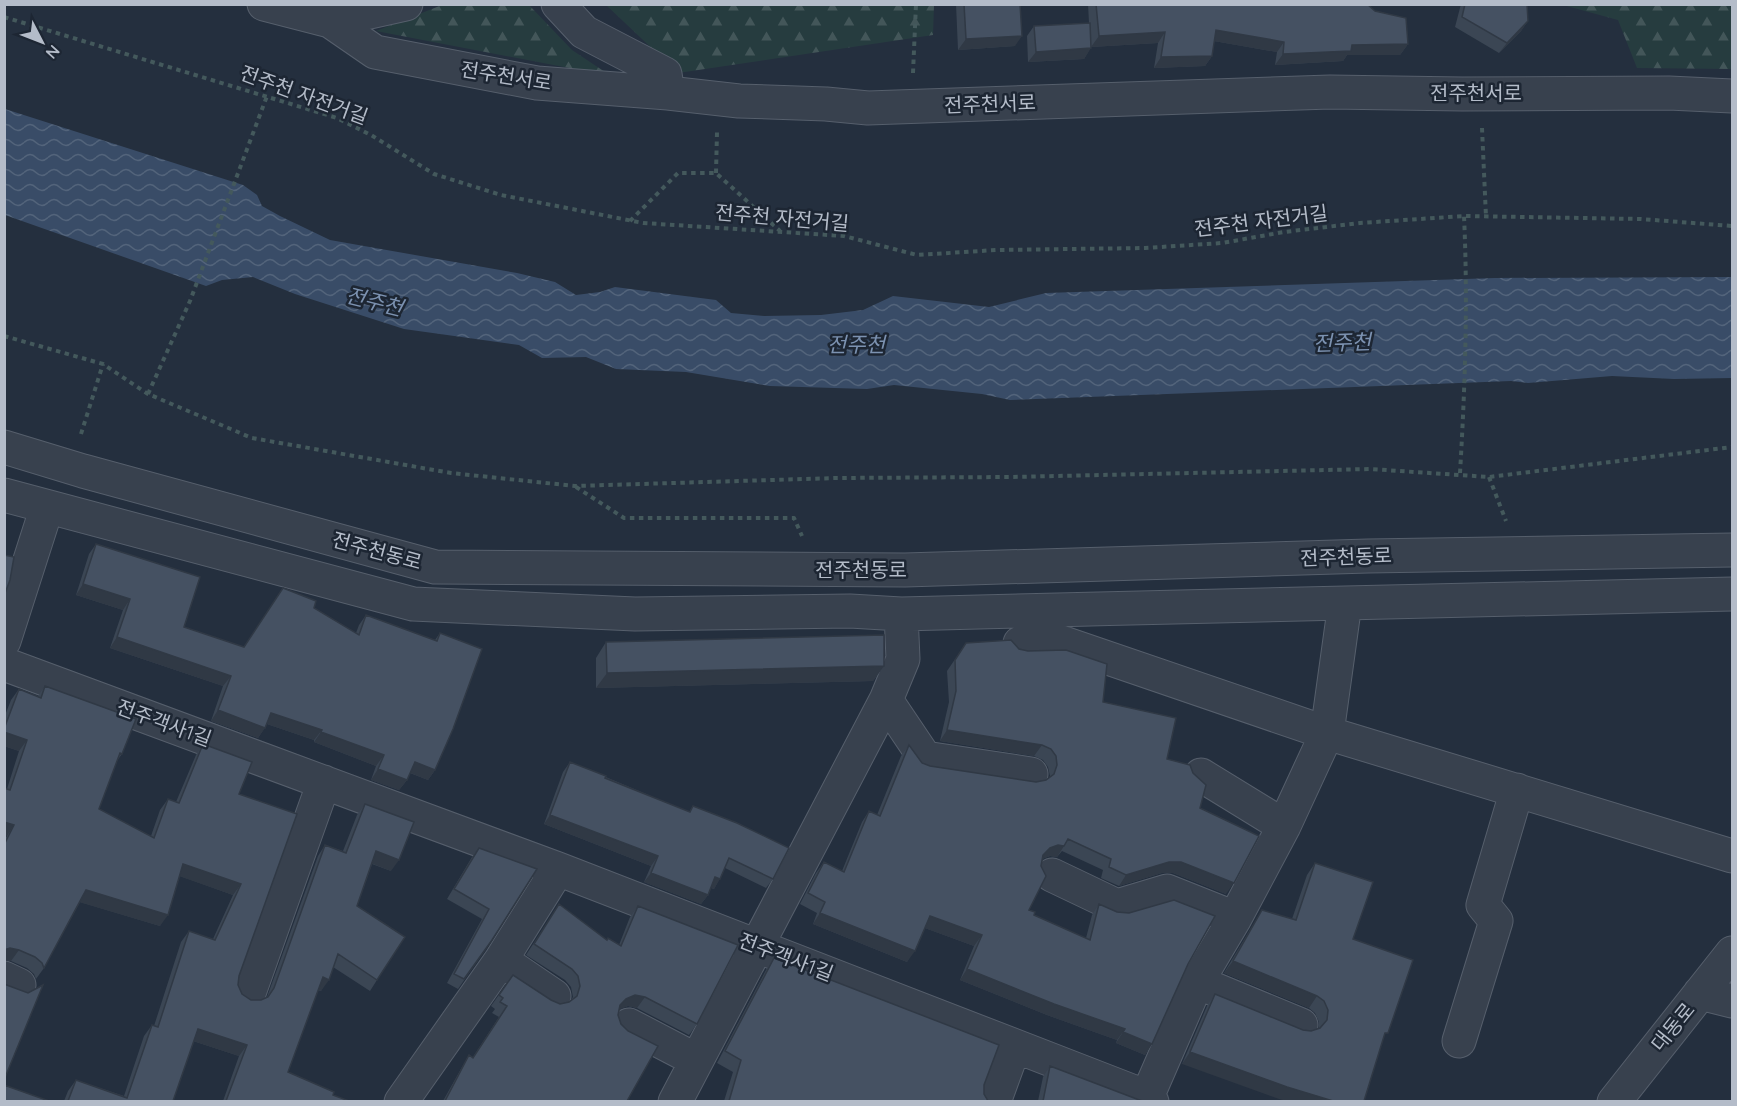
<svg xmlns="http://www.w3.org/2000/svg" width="1737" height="1106" font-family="Quicksand,'Noto Sans KR',sans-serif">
	<defs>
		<pattern id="forest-firs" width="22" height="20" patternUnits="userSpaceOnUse" patternTransform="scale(1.5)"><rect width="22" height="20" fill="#263c3f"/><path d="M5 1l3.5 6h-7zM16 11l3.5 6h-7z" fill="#435659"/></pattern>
		<pattern id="water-waves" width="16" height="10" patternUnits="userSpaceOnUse" patternTransform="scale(1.5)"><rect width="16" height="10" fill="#394c67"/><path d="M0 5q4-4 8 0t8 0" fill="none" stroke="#53647b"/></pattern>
	</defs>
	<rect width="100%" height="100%" fill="#242f3e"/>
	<!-- forest -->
	<path fill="url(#forest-firs)" d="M442 5H529L572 50 611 76 376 31Z
		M606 5H934L933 35 678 73Z
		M1563 5H1732V69L1637 68 1618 20Z"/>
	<!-- water -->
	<path fill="url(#water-waves)" d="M5 109 243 185 257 195 262 206 280 216 330 240 517 273 555 282 576 295 600 292 615 287 716 300 731 313 764 316 821 315 863 310 893 296 989 307 1046 293 1495 278 1732 277V378L1674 379 1612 376 1528 383 1511 381 1010 400 982 394 894 385 867 389 770 386 686 372 616 369 586 357 542 358 519 345 404 329 295 294 253 277 222 280 206 286 5 215Z"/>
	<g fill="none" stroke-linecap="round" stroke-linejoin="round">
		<defs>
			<path id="minor" d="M264 4 330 21 375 52 537 83 668 93 739 101 826 104 868 108 1330 92 1462 94 1669 93 1732 96
				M558 4 584 32 665 74 668 93
				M330 21 406 4
				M4 447 83 471 435 567 905 570 1368 556 1732 550
				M4 495 413 604 635 614 850 611 901 614C1178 607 1455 599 1732 594
				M4 641 47 507
				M1020 643 1061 642 1327 733 1732 856
				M4 664 558 869 1147 1097 1152 1102
				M886 700 925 758 1031 774
				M1201 775 1284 826
				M1052 875 1117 906 1167 891 1235 918
				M501 960 554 996
				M4 978 19 985
				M1197 982 1301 1025
				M249 993 324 782
				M1700 993 1732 1001
				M629 1025 696 1060
				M1459 1041 1496 921 1483 905 1517 790
				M1147 1097 1197 982 1235 918 1284 826 1327 733 1345 603
				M401 1102 501 960 558 869
				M675 1102 886 700 903 659 901 614
				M994 1102 1014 1047
				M1614 1102 1732 953"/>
		</defs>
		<!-- minor casing -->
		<use href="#minor" stroke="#565f6c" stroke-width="35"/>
		<!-- path -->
		<path stroke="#44595c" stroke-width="4" stroke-dasharray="4.5 4.5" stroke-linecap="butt" d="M4 17 337 118 371 135 434 174 501 195 643 223 844 236 917 255 996 250 1145 248 1222 243 1284 232 1360 223 1464 216 1641 219 1732 226
			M913 73 916 4
			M1482 128 1486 217
			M716 173 717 132
			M630 221 678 173H716L780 231
			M4 336 103 364 148 394 252 438 451 473 575 486 837 478 1010 477 1370 469 1489 477 1732 447
			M148 394 190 301 267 96
			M81 434 103 364
			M1460 473C1465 388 1468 302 1464 216
			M1489 477 1506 521
			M576 487 624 518H794L802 536"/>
		<!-- minor -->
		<use href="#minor" stroke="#38414e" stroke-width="33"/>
	</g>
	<!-- wall -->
	<path fill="#3b4654" d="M956 4H1020L1015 46 958 50Z
		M1088 4H1367L1408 44 1400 55H1347L1343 61 1275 65 1277 52 1214 41 1212 56 1205 66 1154 68 1158 43 1091 47 1084 59 1028 62 1027 36 1034 26 1089 23Z
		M1461 4H1527L1528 21 1521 31 1499 53 1455 27Z
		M96 544 184 627 244 647 314 608 356 633 359 625 366 615 435 640 440 633 435 770 428 780 410 773 407 780 399 790 371 780 376 766 314 742V740L267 724 258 738 211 721 223 686 110 648 123 610 76 595 89 554Z
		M606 642 884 666 873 681 596 688V658Z
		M966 643 1019 649 1103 702 1167 759 1200 808 1226 894 1173 873H1162L1119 886 1101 878 1103 870 1062 851 1057 857 1050 856 1042 859 1029 910 1034 915 1086 938 1092 915 1099 904 1188 964 1152 1044 1145 1055 1116 1043 1117 1040 1047 1015 960 980 974 946 925 928 907 962 813 924 817 913 800 904 816 873 824 862 842 871 862 822 869 811 877 815 901 756 909 745 922 763 930 766 1036 782 1046 780 1049 778 1050 776 1048 767 1043 760 1034 756 940 741 949 702 947 671Z
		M45 686 122 754 116 762 99 809 151 836 160 810 168 799 176 802 196 755 203 744 239 794 297 814 239 976 238 985 242 994 251 1000H261L267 997 318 856 325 845 343 851 357 815 365 804 391 871 372 864 357 906 377 980 370 991 333 967 321 991 318 990 288 1072 333 1095 349 1101H223L239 1056 193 1041 173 1101H64L68 1091 76 1080 124 1096 144 1036 152 1025 154 1026 181 942 189 931 213 939 233 895 180 876 160 926 80 902 44 968 36 979 34 974 27 968 11 961 4 960V840L7 836V789L19 751 4 746V718L11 700 19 689 38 696Z
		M570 762 689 812 693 806 773 879 766 888 725 868 714 889 711 888 708 895 701 904 644 882 651 866 544 824 563 772Z
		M479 848 537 869 492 940 458 989 447 983 482 919 447 899 472 857Z
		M1315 863 1353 939 1388 1033 1182 1064 1207 1006 1215 994 1303 1030 1311 1031 1319 1029V1022L1315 1013 1309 1008 1224 973 1254 923 1262 910 1292 919 1307 875Z
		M559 904 607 940 619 945 630 917 638 906 697 1024 689 1035 637 1008 628 1006 619 1009 618 1015 627 1101H443L462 1067 469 1055 473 1057 499 1017 492 1013 495 1009 491 1006 513 975 551 1000 560 1004 569 1002 571 1000 573 997 571 987 565 980 526 955Z
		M774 958 984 1085V1094L988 1101H724L733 1072 717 1063 766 970Z
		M1050 1066 1142 1101H1038L1043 1077Z"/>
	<!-- shaded-wall -->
	<path fill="#303945" d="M1528 21 1521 31 1499 53 1507 43Z
		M1216 30 1284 42 1277 52 1208 40Z
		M1165 32 1158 43 1091 47 1099 36Z
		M1022 36 1015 46 958 50 966 39Z
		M1408 44 1400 55H1347L1343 61 1275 65 1283 54 1352 45Z
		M1091 48 1084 59 1028 62 1036 52Z
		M1212 56 1205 66 1154 68 1161 57Z
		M83 584 130 599 123 610 76 595Z
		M117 637 231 676 223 686 110 648Z
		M884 666 873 681 596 688 607 673Z
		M218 710 265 728 258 738 211 721Z
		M271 713 322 730 314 740 264 723Z
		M947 730 1042 745 1034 756 940 741Z
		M4 732 27 740 19 751 4 746Z
		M321 732 384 755 376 766 314 742Z
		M415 762 435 770 428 780 408 772Z
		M378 769 407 780 399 790 371 780Z
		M550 815 658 856 651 866 544 824Z
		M4 822 14 825 7 836 4 835Z
		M1058 845 1064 846 1057 857 1050 856 1042 859 1043 855 1050 848Z
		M376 851 399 860 391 871 368 862Z
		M1169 862H1181L1234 883 1226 894 1173 873H1162L1119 886 1126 875Z
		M183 864 241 884 233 895 176 875Z
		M651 873 708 895 701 904 644 882Z
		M715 877 720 879 714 889 709 887Z
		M86 890 168 915 160 926 79 902Z
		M820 913 915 951 907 962 813 924Z
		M930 916 982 935 974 946 922 927Z
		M10 948 19 950 11 961 4 960V950Z
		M1233 961 1317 996 1309 1008 1224 973Z
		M967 969 1125 1029 1117 1040 1047 1015 960 980Z
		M323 977 329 980 321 991 315 988Z
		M635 995 645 997 637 1008 628 1006 618 1010 620 1005 626 999Z
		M198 1029 247 1045 239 1056 190 1040Z
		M1123 1032 1152 1044 1145 1055 1116 1043Z
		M1190 1052 1333 1101H1286L1279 1099 1182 1064Z"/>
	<!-- building -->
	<path fill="#455162" stroke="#303945" stroke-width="1.5" d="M964 4H1020L1022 36 966 39Z
		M1096 4H1367L1375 11 1406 18 1408 44 1352 45 1351 51 1283 54 1284 42 1216 30 1212 56 1161 57 1165 32 1099 36Z
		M1465 4H1527L1528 21 1507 43 1462 17Z
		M1090 23 1091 48 1036 52 1034 26Z
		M96 544 200 577 184 627 244 647 283 588 316 601 314 608 359 635 366 615 437 641 440 633 482 649 453 729 435 770 415 762 407 780 378 769 384 755 321 732 322 730 271 713 265 728 218 710 231 676 117 637 130 599 83 584Z
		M4 555 14 557 10 580 4 596Z
		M884 635V666L607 673 606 642Z
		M1011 640 1019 649 1028 651 1066 650 1107 664 1103 702 1176 718 1167 759 1190 765 1193 773 1206 785 1200 808 1259 836 1234 883 1181 862H1169L1126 875 1109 867 1111 859 1068 839 1064 846 1058 845 1050 848 1043 855 1041 866 1046 876 1029 910 1035 912 1034 915 1090 940 1099 904 1117 912 1129 913 1174 900 1215 916 1188 964 1152 1044 1123 1032 1125 1029 1054 1004 967 969 982 935 930 916 915 951 820 913 825 902 808 893 824 862 844 872 869 811 880 816 909 745 922 763 930 766 1036 782 1046 780 1054 774 1057 765 1056 756 1051 749 1042 745 947 730 956 691 955 660 966 643Z
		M45 686 136 719 122 754 120 753 99 809 154 838 168 799 179 803 203 744 252 762 239 794 297 814 239 976 238 985 242 994 251 1000H261L268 997 274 988 325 845 346 853 365 804 414 822 399 860 376 851 357 906 405 937 377 980 338 954 329 980 323 977 288 1072 334 1092 333 1095 349 1101H226L247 1045 198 1029 173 1101H68L76 1080 127 1098 152 1025 158 1027 189 931 215 940 241 884 183 864 168 915 86 890 44 968 42 963 35 957 19 950 10 948 4 950V845L14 825 4 822V788L10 790 27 740 4 732V729L19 689 41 698Z
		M570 762 606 776 605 778 690 812 693 806 737 823 789 848 773 879 729 858 720 879 715 877 708 895 651 873 658 856 550 815Z
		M479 848 537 869 492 940 464 979 454 974 489 909 454 889Z
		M1315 863 1373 882 1353 939 1413 960 1388 1033H1385L1364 1101H1333L1287 1087 1190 1052 1215 994 1303 1030 1311 1031 1320 1028 1327 1020 1328 1010 1324 1001 1317 996 1233 961 1262 910 1296 920Z
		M559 904 607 940 608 938 621 946 638 906 738 945 697 1024 645 997 635 995 626 999 620 1005 618 1015 621 1024 628 1031 658 1046 627 1101H445L469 1055 473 1058 507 1006 500 1002 503 998 499 995 513 975 551 1000 560 1004 569 1002 577 996 580 986 578 976 572 969 534 944Z
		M774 958 999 1045 984 1085V1094L988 1101H729L741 1060 725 1051Z
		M4 984 28 993 43 985 4 1080Z
		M1050 1066 1142 1101H1043Z
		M4 1085 49 1101H4Z"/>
	<g text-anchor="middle" stroke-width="5" stroke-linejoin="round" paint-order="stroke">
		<!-- street labels -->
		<g font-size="20" fill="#b4bcc9" stroke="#1d2633">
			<text transform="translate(506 76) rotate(9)" y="7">전주천서로</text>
			<text x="1476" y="100">전주천서로</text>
			<text transform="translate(304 95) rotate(20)" y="7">전주천 자전거길</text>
			<text transform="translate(990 104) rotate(-2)" y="7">전주천서로</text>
			<text transform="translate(782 218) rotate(5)" y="7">전주천 자전거길</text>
			<text transform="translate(1261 221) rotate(-7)" y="7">전주천 자전거길</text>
			<text transform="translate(377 551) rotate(15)" y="7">전주천동로</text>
			<text transform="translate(1346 557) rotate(-2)" y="7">전주천동로</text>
			<text x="861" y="577">전주천동로</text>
			<text transform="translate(164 723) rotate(20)" y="7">전주객사1길</text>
			<text transform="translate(786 957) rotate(21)" y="7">전주객사1길</text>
			<text transform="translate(1673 1027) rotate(-51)" y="7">대동로</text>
		</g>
		<!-- water labels -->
		<g font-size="21" font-style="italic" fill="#7c92b1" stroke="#1d2633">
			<text transform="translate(374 302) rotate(14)" y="7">전주천</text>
			<text transform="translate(1342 343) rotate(-2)" y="7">전주천</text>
			<text x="856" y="352">전주천</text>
		</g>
	</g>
	<!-- border -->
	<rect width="1737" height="1106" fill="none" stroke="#b4bcc9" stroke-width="12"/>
	<!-- north arrow -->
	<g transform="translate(42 42) rotate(132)" stroke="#1d2633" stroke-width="4.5" paint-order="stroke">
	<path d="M0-4.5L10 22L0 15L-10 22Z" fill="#b4bcc9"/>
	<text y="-9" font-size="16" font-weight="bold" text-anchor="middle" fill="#b4bcc9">N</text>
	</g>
</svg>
